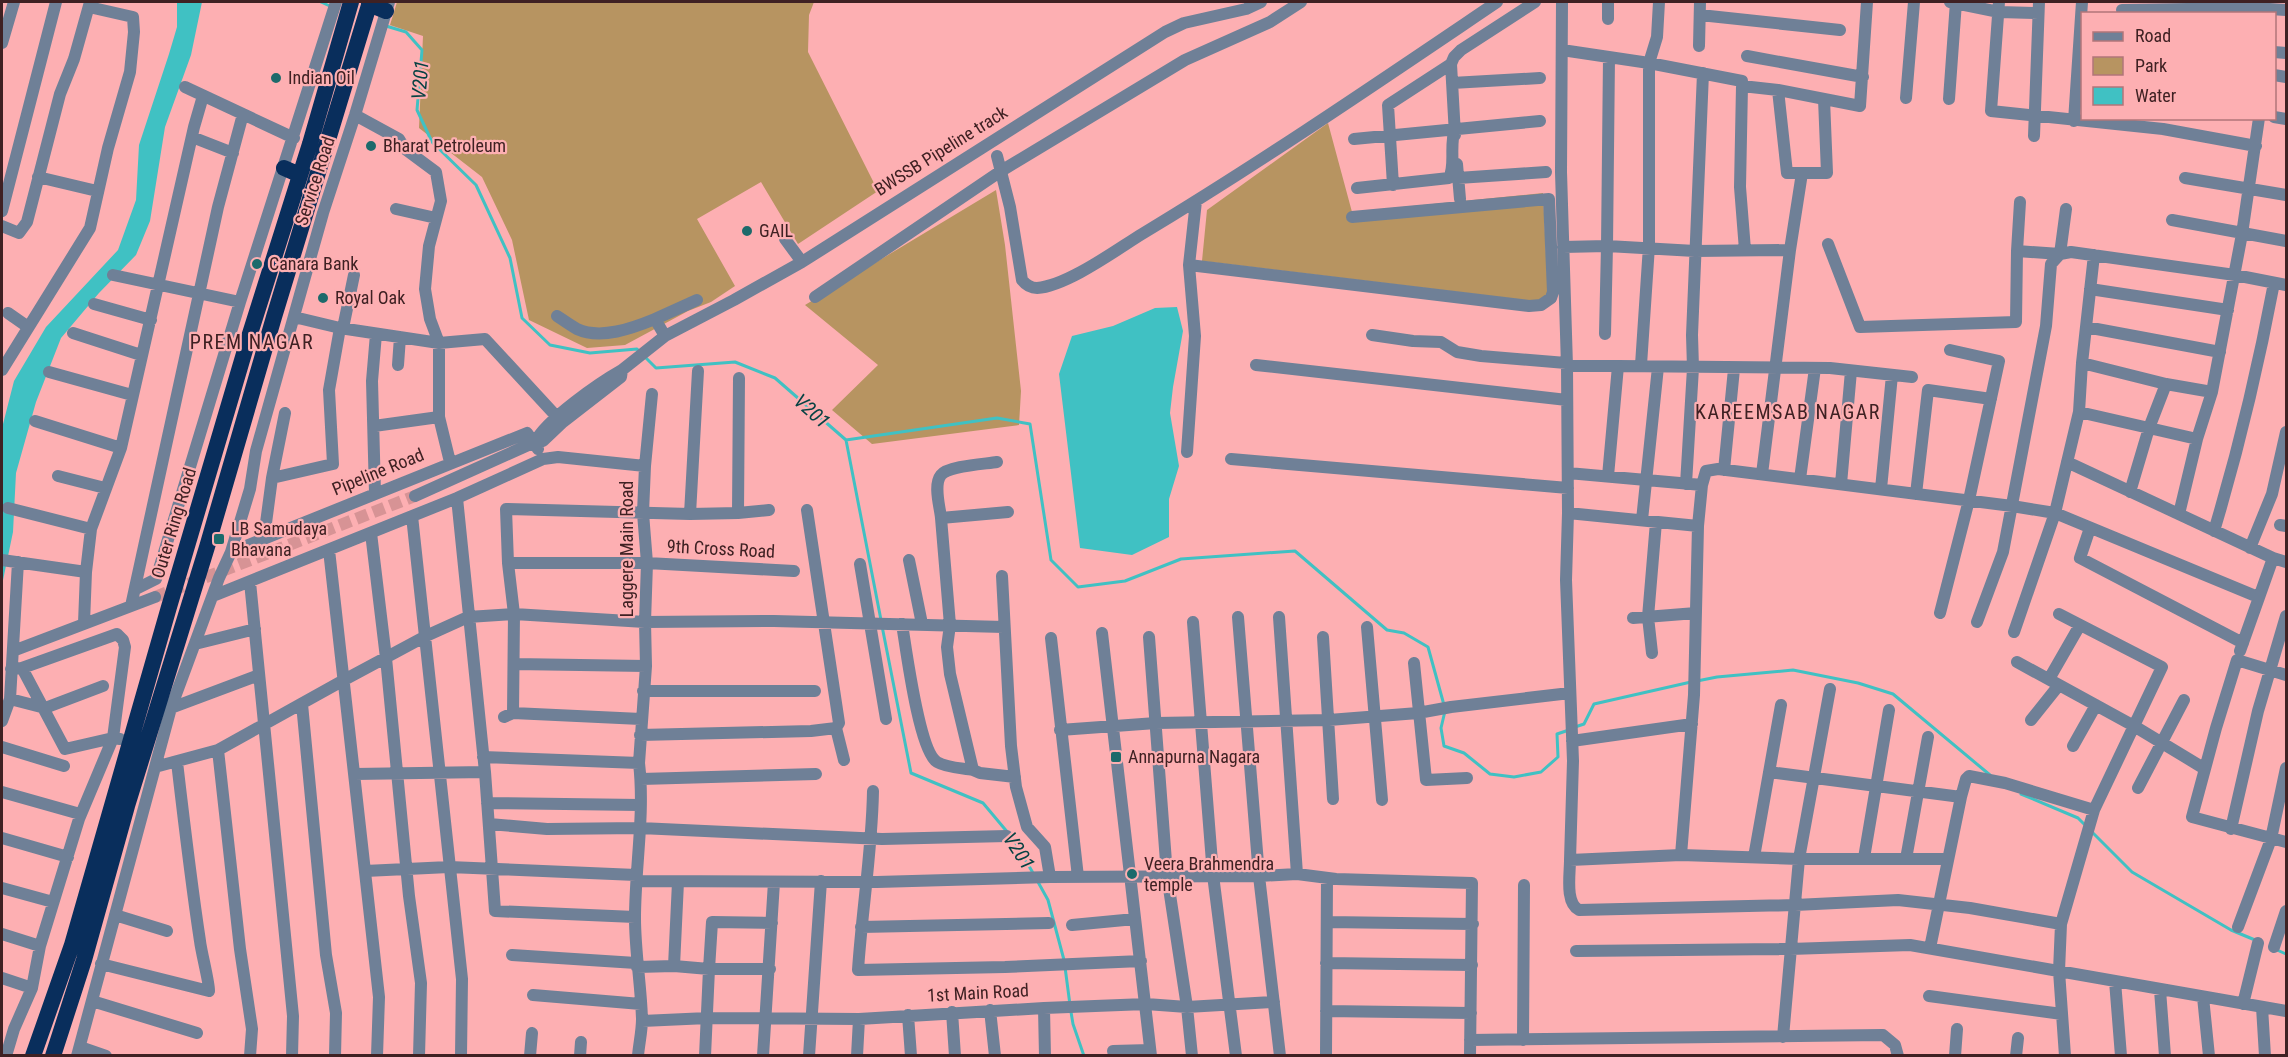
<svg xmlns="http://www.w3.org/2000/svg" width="2288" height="1057" font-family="'Roboto Condensed',sans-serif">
	<rect width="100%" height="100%" fill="#fdafb2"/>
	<!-- green -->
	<path fill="#b79461" d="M397 2H814L809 15 808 52 878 191 798 244 761 182 697 219 735 286 711 302 688 311 625 345 587 348 529 320 512 240 482 177 419 128 423 36 390 25Z
		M1328 123 1352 212 1543 193 1548 295 1540 302 1202 261 1207 210Z
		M996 190 1005 245 1021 391 1019 425 872 444 832 410 878 365 805 305Z"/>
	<!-- water -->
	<path fill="#40c1c3" d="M177 2H202L191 55 165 127 150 221 136 255 99 293 61 338 36 402 16 473 13 532 2 585V428L14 381 46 327 118 250 136 200 139 145 169 54 177 27Z
		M1177 307 1183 331 1173 387 1170 413 1179 466 1169 499V537L1132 555 1080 548 1059 374 1072 336 1113 326 1155 308Z"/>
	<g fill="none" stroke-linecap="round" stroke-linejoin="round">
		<!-- stream -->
		<path stroke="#40c1c3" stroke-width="3" d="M321 2 332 7
			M386 26 406 32 422 50 417 110 432 142 476 185 510 258 522 318 550 345 590 353 637 349 639 351
			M644 356 656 368 735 362 775 378 846 440 881 620
			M846 440 997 418 1030 424 1051 560 1078 587 1125 581 1181 559 1295 551 1387 630 1404 633 1428 647 1444 705
			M882 626 911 773 983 803 1014 840 1033 873
			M1697 681 1717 677 1793 670 1858 683 1893 694 1990 775
			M1445 711 1441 728 1444 746 1464 753 1490 774 1514 777 1541 772 1558 757 1557 734 1569 730
			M1575 727 1584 724 1594 704 1691 682
			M2021 794 2078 818 2085 825
			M2092 832 2132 872 2231 930 2255 940
			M1038 882 1048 900 1064 960
			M2277 950 2286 954
			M1065 967 1070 1005
			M1071 1012 1073 1024 1084 1056"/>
		<!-- minor-tunnel -->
		<path stroke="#d79395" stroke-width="12" stroke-dasharray="12 6" stroke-linecap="butt" d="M155 597 415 496"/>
		<!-- minor -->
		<path stroke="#6f8097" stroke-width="12" d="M1562 2 1561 172 1567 366 1568 513 1698 526 1694 695 1681 855
			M1950 2 1999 12 2038 13
			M1999 2 1991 111 2163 129 2256 146
			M2122 10 2253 8 2286 10
			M1700 15 1840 30
			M1608 19V2
			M2 43 14 2
			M1699 46 1700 2
			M1562 50 1649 63 1742 81V86L1778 90 1860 106 1867 2
			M2274 52 2286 53
			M1747 56 1863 77
			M1609 57 1607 246 1695 251 1790 250 1762 474
			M1451 64 1455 135
			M2274 75 2286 77
			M1452 83 1540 78
			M1742 86 1740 187 1745 250
			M185 87 294 138
			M1778 90 1787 173H1827L1824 99
			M1906 98 1914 2
			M1949 99 1956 2
			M355 115 399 139 405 149 436 172 441 201 429 246 425 289 430 319 439 343V417L450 462
			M2274 117 2286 119
			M2074 121 2082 2
			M2034 136 2039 2
			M192 137 233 153
			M1354 139 1540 121
			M997 156 1010 207 1022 280C1026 285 1030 288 1037 288 1067 286 1116 250 1142 234 1263 161 1380 81 1497 2
			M1457 164 1460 199
			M38 177 97 191
			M1458 178 1546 172
			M2185 178 2286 195
			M1393 185 1388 105 1451 64 1454 57 1461 50 1535 2
			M1357 188 1449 178C1456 165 1449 145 1455 129
			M396 209 436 218
			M2 211 56 2
			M2172 220 2286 241
			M2 226 19 233 27 222 60 94 74 59 90 2
			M785 239 802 262
			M1828 244 1860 327 2016 322 2017 251 2060 254 2066 209
			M1563 247 1607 246 1605 334
			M1790 250 1802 173
			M2017 251 2020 202
			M1189 265 1196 201
			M113 275 240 302
			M2090 289 2228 310
			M815 297 1001 171 1185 60 1270 22 1301 2
			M94 304 151 320
			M8 313 28 327
			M557 316C563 320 570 325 577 329 601 340 633 328 655 319L665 336
			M294 317 340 328 439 343 485 339 557 417
			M655 319 697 300
			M2086 327 2220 352
			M343 328 354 275
			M73 333 141 355
			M1372 335 1413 341 1441 342 1457 352 1481 356 1566 363
			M2082 363 2166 384 2212 392 2242 234 2259 118
			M398 365 400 337
			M1256 365 1567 400
			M1641 365 1649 246V63L1657 37 1659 2
			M1567 366H1618L1608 476
			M1618 366 1830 368 1912 377
			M2 370 90 228 108 148 130 72 134 32 133 17 89 7
			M622 370 665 336 734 300 802 262 1165 32 1184 23 1246 9 1261 2
			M49 372 132 395
			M2079 412 2149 428 2166 384
			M35 421 121 448
			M374 426 439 417
			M1187 452 1195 336 1189 265 1529 306 1541 305 1551 298 1553 292 1549 199 1352 217
			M1231 459 1568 488
			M2067 462 2273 558
			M645 466 652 394
			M1724 470 1734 369
			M1568 473 1702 485 1698 526
			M58 476 105 488
			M272 478 285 413
			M1800 479 1815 368
			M1686 484 1693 368 1692 335 1703 73
			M1841 484 1851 371
			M1702 485 1706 471 1718 469 2012 506 2055 513 2258 597
			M1881 489 1892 375
			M2130 492 2149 428 2197 439
			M375 493 372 381 376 334
			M1916 494 1928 390 1991 399
			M415 496 535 442 543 441 563 422 621 377 622 370C599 383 547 419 535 442
			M457 498 485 772 495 911 635 917
			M8 508 91 529
			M1008 512 941 518 950 625 947 647 950 674 973 770 980 773 1015 777
			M738 513 769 510
			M1568 513 1566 580 1573 761 1570 860 1681 855 1799 859H1948
			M690 514 698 371
			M2179 514 2197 439 2212 392
			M412 516 462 979 461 1056
			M941 518C940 507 933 485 941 475 948 466 985 464 997 462
			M1642 520 1658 367
			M2280 525 2286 526
			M2090 528 2080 558 2243 643
			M2214 531C2239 448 2258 368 2274 283
			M371 533 386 658 409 896 421 983 419 1056
			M264 538 272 478 333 464 329 390 340 328
			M2250 548 2272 494 2286 432
			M329 550 379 997 377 1056
			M231 552 527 433 538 449
			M2 560 86 572
			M909 560 922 624
			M508 563H647L794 571
			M860 564 886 719
			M1002 576 1011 746 1016 787 1027 827 1045 847 1050 877
			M250 582 293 1016 292 1056
			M136 589 156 579 240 302 336 2
			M213 596 457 498 543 459 558 457 645 466 643 513 647 563 645 622 646 666 639 763C645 814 635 867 635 918 635 952 641 985 642 1019 642 1031 639 1044 638 1056
			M131 606 218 207 243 114
			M1940 613 1969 500 1999 361 1950 350
			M2059 614 2162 667 2094 810 2061 924 2059 971 2065 1056
			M1238 617 1259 876 1280 1056
			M1279 617 1297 874
			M1633 618 1696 613
			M1193 622 1213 875 1236 1056
			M1977 622 2003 552 2046 326 2051 264 2060 254 2071 252 2235 275 2286 285
			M84 623 86 572 91 529 121 448 194 127 203 96
			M902 624C906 648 919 751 937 762 947 768 962 768 973 770
			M1367 627 1382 800
			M2014 632 2055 513 2079 412 2082 363 2094 255
			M1102 633 1151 1056
			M1149 637 1167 875 1187 1007 1192 1056
			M1323 637 1333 799
			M1051 638 1078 877
			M195 644 255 629
			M13 651 155 597
			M2240 651 2273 558 2286 562
			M1652 653 1648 617 1656 522
			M2017 662 2134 726 2205 769
			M1414 663 1426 780 1467 778
			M514 664 646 666
			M22 668 65 749 113 738 120 739
			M2286 675 2237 660 2216 728 2192 817 2286 842
			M2049 679 2080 625
			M643 691H815
			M10 699 45 708 103 686
			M302 704 326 955 336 1013 335 1056
			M167 707 171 708 259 675
			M513 713 514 614 508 563 506 509 690 514 738 513 739 378
			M504 717 513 713 641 719
			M2031 720 2059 685
			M2 721 10 699 18 562
			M836 728 844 760
			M1060 730 1156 723 1329 720 1418 713 1451 707 1570 693
			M640 735 811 731 836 728 839 723 807 510
			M1572 741 1692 724
			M2073 746 2096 705
			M2 747 64 766
			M218 750 240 949 252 1029 250 1056
			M483 757 639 763
			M155 767 218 750 344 680 426 636 468 617 514 614 645 622 774 621 1004 627
			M1769 772 1961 797
			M355 774 485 772
			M641 779 816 774
			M2138 788 2184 700
			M873 791C872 851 862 910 858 970L1005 967 1141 961
			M2 792 80 814
			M487 803 640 805
			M489 824 547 829 640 828 882 839 1007 836
			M2231 829 2258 711 2286 616
			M2 838 68 857
			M1754 857 1781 705
			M1864 858 1889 710
			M1906 859 1928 737
			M1570 860C1570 875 1565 903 1579 910L1795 905 1898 900 1970 908 2061 924
			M365 871 449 867 636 875
			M637 881 877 882 1050 877 1259 876 1297 874 1336 879 1472 883 1470 1056
			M2 888 53 902
			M115 915 167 931
			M1327 922 1473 924
			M1072 925 1135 919
			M861 927 1049 923
			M2238 927 2271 839 2286 768
			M2 934 40 946
			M2274 947 2286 911
			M1930 948 1961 797 1966 779 1969 776 2005 783 2094 810
			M1576 951 1790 949 1910 945 2286 1011
			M512 955 636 963
			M1326 963 1472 965
			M101 964 209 991C210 986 201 951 200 941 191 882 184 822 177 762
			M674 966 678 882
			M637 967 674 966 709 969 712 922 772 923
			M2 978 32 988
			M2115 981 2121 1056
			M2160 990 2165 1056
			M533 995 641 1004
			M1929 996 2062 1014
			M2203 997 2209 1056
			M92 1001 197 1033
			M2243 1004 2258 943
			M2262 1007 2265 1056
			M1044 1008 1045 1056
			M990 1010 995 1056
			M1326 1011 1471 1013
			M952 1012 955 1056
			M908 1015 911 1056
			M642 1021 708 1018 859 1019 1044 1008 1146 1004 1187 1007 1274 1002
			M1783 1037 1799 859 1830 689
			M1470 1040 1883 1035 1895 1045 1898 1056
			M1523 1040 1524 885
			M80 1047 106 1056
			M1113 1051 1150 1050
			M6 1056 14 1029 32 988 40 946 79 819 113 738 125 647 123 640 117 634 22 668 11 669
			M77 1056 171 708 219 578 231 552 250 489 256 451 323 213 355 115 389 2
			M530 1056 532 1033
			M580 1056 581 1042
			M705 1056 709 969H770
			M763 1056 774 882
			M809 1056 821 881
			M857 1056 859 1019
			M1326 1056 1327 878
			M1955 1056 1957 1029
			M2016 1056 2018 1038"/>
		<!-- highway -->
		<path stroke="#092e5c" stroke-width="16" d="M369 4 386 11
			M284 168 300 175
			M33 1056 72 945 169 607 248 340 310 144 351 2
			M53 1056 84 960 127 806 207 547 274 317 370 2"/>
	</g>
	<!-- markers -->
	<g fill="#1d6a6b" stroke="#fdafb2" stroke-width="2">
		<circle cx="276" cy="78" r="6"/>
		<circle cx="371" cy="146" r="6"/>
		<circle cx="747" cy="231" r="6"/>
		<circle cx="257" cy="264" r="6"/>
		<circle cx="323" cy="298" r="6"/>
		<rect x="213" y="533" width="12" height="12" rx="3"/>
		<rect x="1110" y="751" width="12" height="12" rx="3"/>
		<circle cx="1132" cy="874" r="6"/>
	</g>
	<g text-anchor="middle" stroke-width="4.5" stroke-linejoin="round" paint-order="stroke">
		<!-- poi labels -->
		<g font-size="18" fill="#3f2123" stroke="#fdafb2" text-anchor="start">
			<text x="288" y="84">Indian Oil</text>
			<text x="383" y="152">Bharat Petroleum</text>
			<text x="759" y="237">GAIL</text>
			<text x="269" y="270">Canara Bank</text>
			<text x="335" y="304">Royal Oak</text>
			<text x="231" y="535">LB Samudaya<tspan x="231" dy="21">Bhavana</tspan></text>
			<text x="1128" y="763">Annapurna Nagara</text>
			<text x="1144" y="870">Veera Brahmendra<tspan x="1144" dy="21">temple</tspan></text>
		</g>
		<!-- street labels -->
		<g font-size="18" fill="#3f2123" stroke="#fdafb2">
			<text transform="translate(941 151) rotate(-32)" y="6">BWSSB Pipeline track</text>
			<text transform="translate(315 181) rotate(-72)" y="6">Service Road</text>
			<text transform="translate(378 472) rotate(-22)" y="6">Pipeline Road</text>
			<text transform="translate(174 523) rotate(-73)" y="6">Outer Ring Road</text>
			<text transform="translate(627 549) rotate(-90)" y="6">Laggere Main Road</text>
			<text transform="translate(721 549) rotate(3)" y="6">9th Cross Road</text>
			<text transform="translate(978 993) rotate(-3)" y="6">1st Main Road</text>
		</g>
		<!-- water labels -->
		<g font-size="20" font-style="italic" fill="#074243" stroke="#fdafb2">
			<text transform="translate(420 80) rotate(-85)" y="7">V201</text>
			<text transform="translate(812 411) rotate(42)" y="7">V201</text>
			<text transform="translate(1019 851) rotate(57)" y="7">V201</text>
		</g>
		<!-- neighbourhood labels -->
		<g font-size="20" letter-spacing="1.5" fill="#3f2123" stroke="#fdafb2">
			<text x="252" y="349">PREM NAGAR</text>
			<text x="1788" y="419">KAREEMSAB NAGAR</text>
		</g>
	</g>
	<!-- border -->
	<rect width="2288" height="1057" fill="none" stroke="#3f2123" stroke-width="6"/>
	<!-- legend -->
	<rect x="2081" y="12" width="195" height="108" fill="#fdafb2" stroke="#b17679" stroke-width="1.5"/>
	<rect x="2093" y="32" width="30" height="9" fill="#6f8097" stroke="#b17679" stroke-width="1.5"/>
	<text x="2135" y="42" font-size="18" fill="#3f2123">Road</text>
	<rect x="2093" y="57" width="30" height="18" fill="#b79461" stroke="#b17679" stroke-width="1.5"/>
	<text x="2135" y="72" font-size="18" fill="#3f2123">Park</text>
	<rect x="2093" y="87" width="30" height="18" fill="#40c1c3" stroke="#b17679" stroke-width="1.5"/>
	<text x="2135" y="102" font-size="18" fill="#3f2123">Water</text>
</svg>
